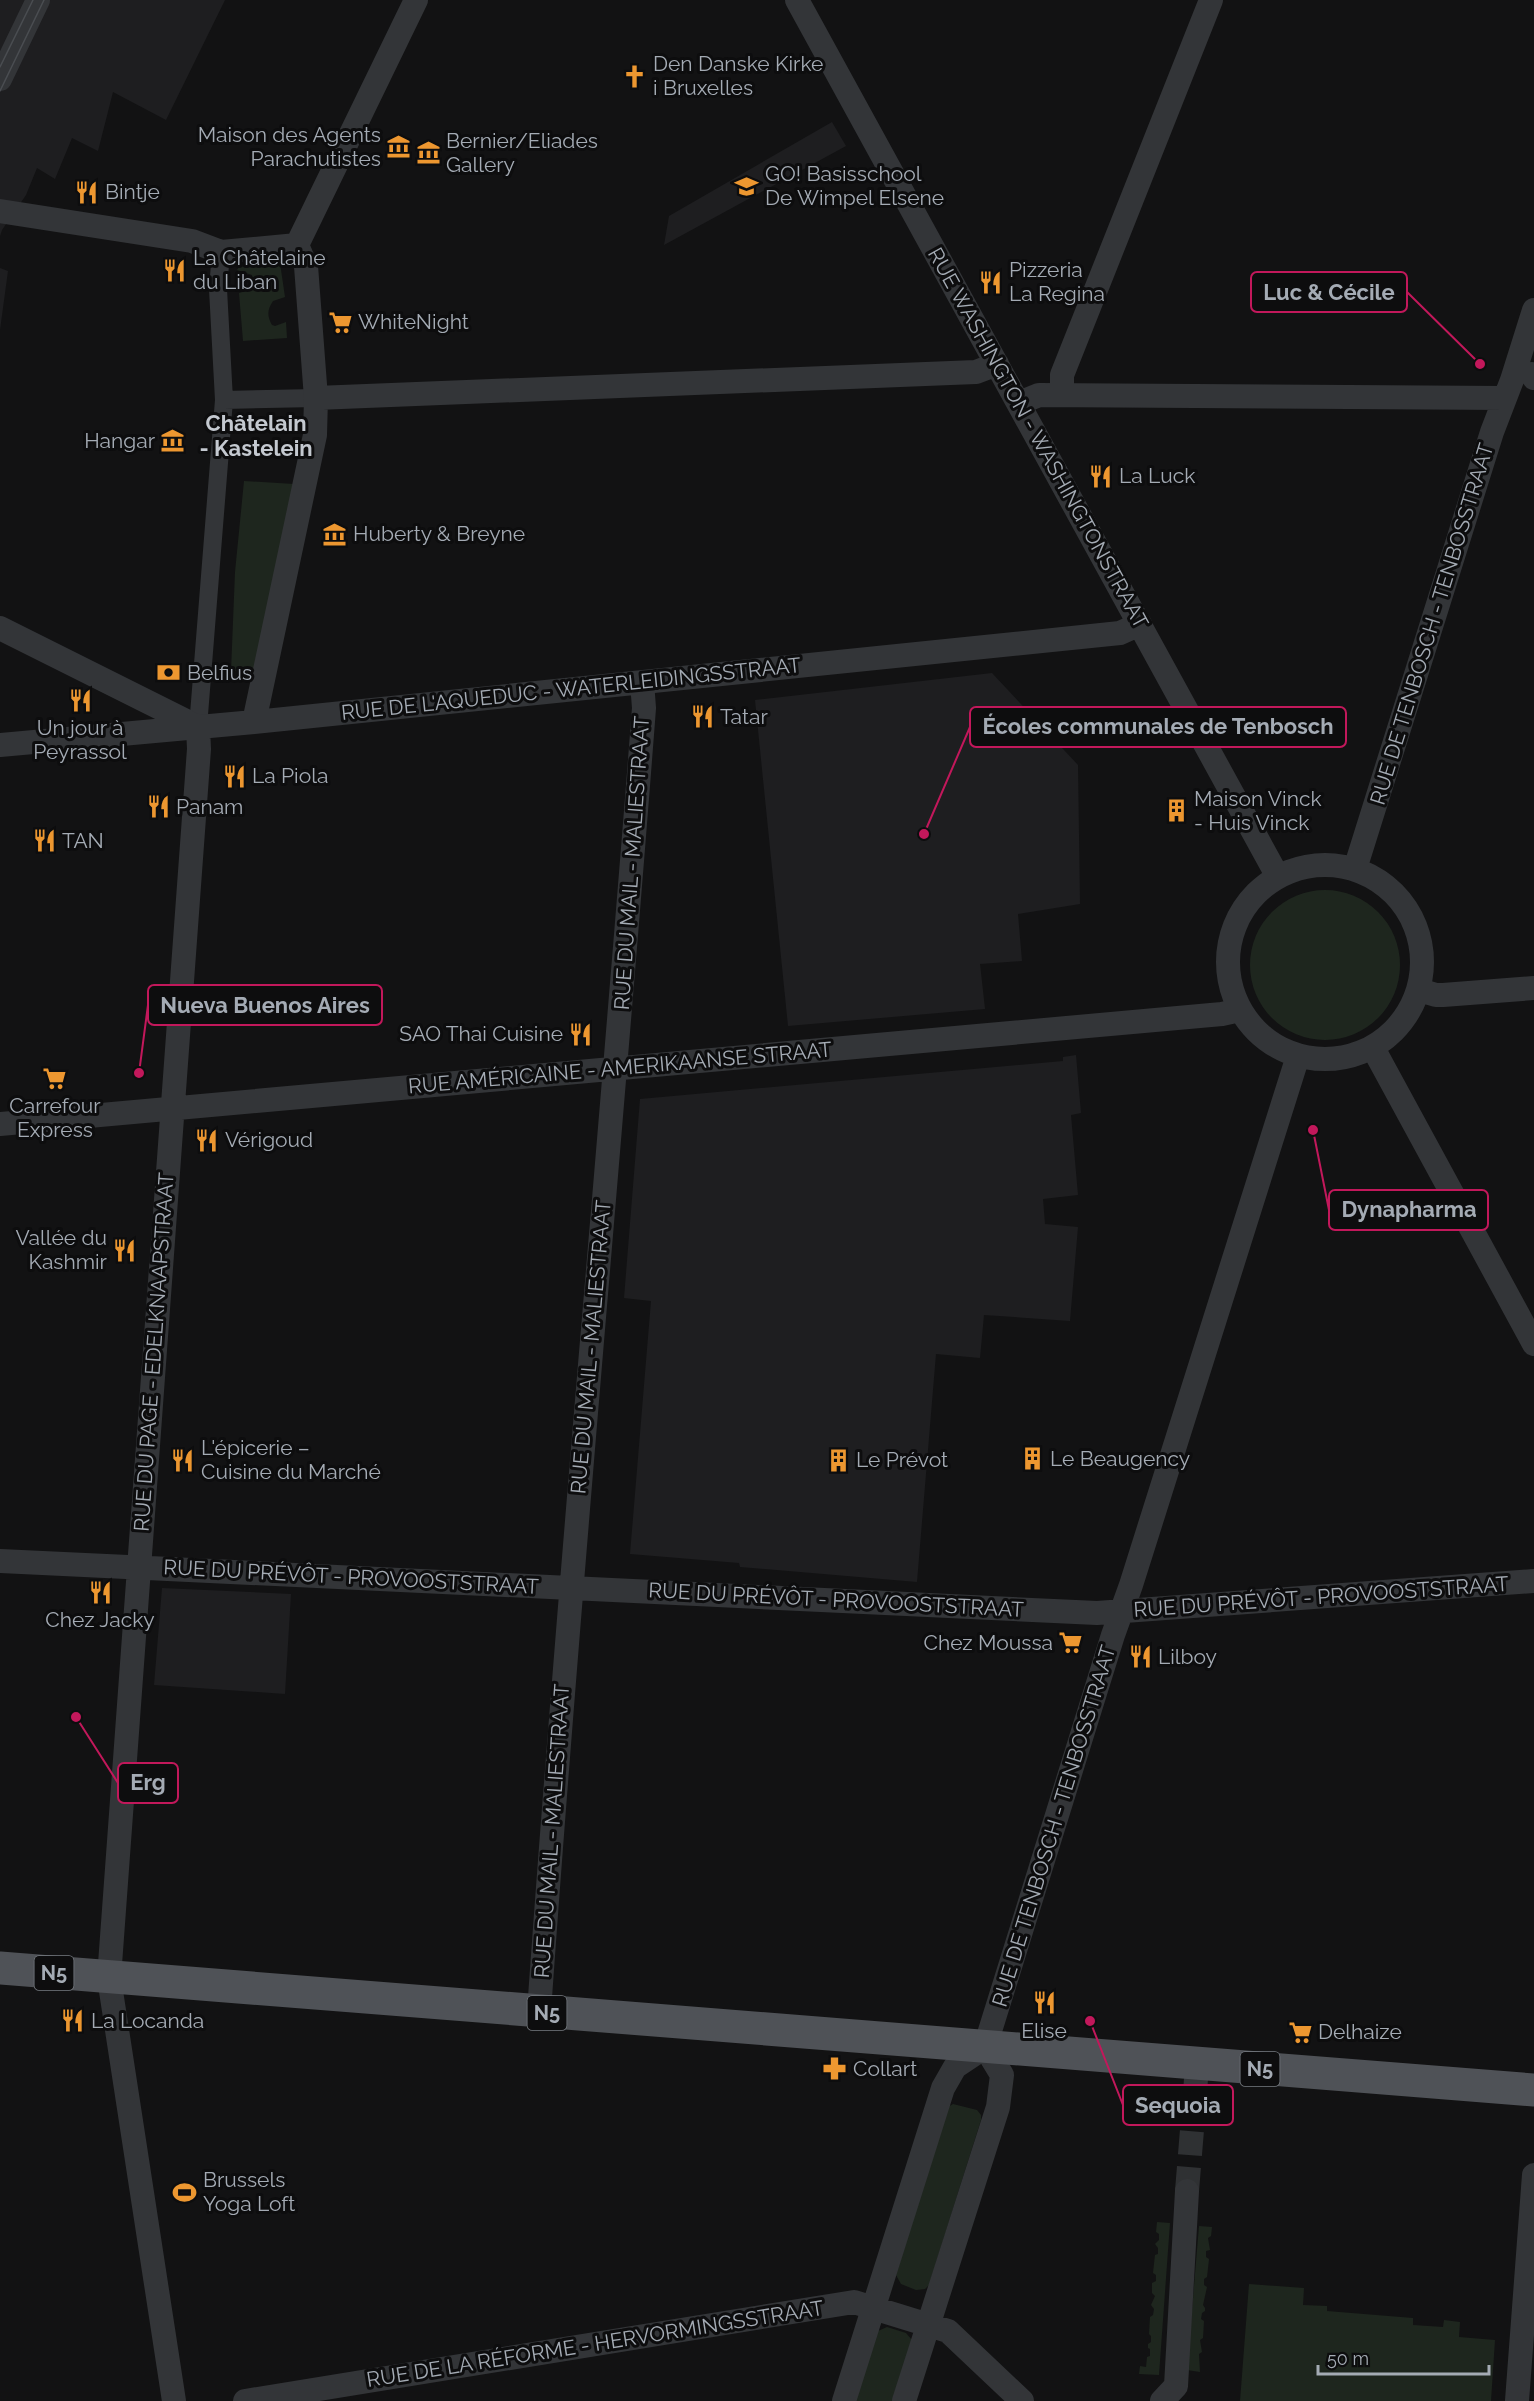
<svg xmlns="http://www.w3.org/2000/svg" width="1534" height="2401" font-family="Raleway,sans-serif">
	<rect width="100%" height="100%" fill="#121213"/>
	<!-- built -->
	<path fill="#1e1e20" d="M0 0H225L166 120 113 92 98 151 72 138 55 179 37 168 26 195 2 230 0 236Z
		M832 122 846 146 664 245 669 216Z
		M0 268 8 271 0 330Z
		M992 673 1078 765 1080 904 1018 914 1022 961 980 964 985 1009 788 1026 755 700Z
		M1076 1055 1081 1113 1071 1115 1078 1195 1043 1199 1045 1224 1078 1227 1070 1321 984 1315 980 1358 936 1354 917 1582 740 1567 739 1563 630 1554 651 1301 624 1298 640 1099 1063 1061V1057Z
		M162 1588 291 1594 285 1694 154 1685Z"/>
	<!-- green -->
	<path fill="#1e261e" d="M280 263 285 297 273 301C267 310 267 316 272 325L275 326 286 322 287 338 243 341 239 293 249 290 253 287 252 275 237 270 239 267Z
		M244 481 294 484 257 671H231L235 572Z
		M1250 965a75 75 0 1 1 150 0a75 75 0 1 1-150 0Z
		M953 2104 977 2110 981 2115V2120L929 2285 925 2289 916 2290 901 2284 896 2275 948 2107Z
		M1157 2222 1170 2223 1159 2375 1139 2374 1140 2366 1146 2367 1147 2357 1150 2356V2349L1148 2348V2344L1151 2342V2336L1149 2334 1150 2317 1153 2315 1154 2309 1151 2305 1155 2296 1152 2293V2283L1156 2281V2275L1153 2273 1155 2255 1158 2254V2248L1155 2244 1159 2240V2234L1156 2232Z
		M1199 2226 1212 2227 1211 2236 1208 2238 1210 2250 1206 2251V2257L1209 2259 1207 2277 1204 2279V2285L1207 2287 1203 2305 1205 2308V2311L1202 2313 1201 2319 1204 2321 1203 2338 1200 2340 1202 2352 1199 2354 1200 2372 1187 2370Z
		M1249 2284 1304 2288 1303 2305 1327 2306V2311L1413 2318V2325L1443 2327 1444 2320 1460 2322 1459 2337 1495 2340 1491 2401H1240Z
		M887 2327 906 2333 912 2340 894 2401H855L878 2331Z"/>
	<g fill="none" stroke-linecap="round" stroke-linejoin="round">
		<!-- minor-tunnel -->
		<path stroke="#2f3133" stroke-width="24" stroke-dasharray="24 12" stroke-linecap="butt" d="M1187 2191 1195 2093"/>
		<!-- pedestrian -->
		<path stroke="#333538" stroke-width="18" d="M224 400 316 398
			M198 727 224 400 218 289 221 252"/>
		<!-- minor -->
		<path stroke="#333538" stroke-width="24" d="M797 0 1278 877
			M0 79 38 0
			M0 211 192 241 221 252 297 245
			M297 245 416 0
			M1532 374 1534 378
			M1062 395V375L1211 0
			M316 398 976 372 997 364
			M1019 403 1039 395 1505 398
			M0 628 198 727
			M254 722 315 435 316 398 306 266 297 245
			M0 745 254 722 1120 633 1140 624
			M1228 962a97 97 0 1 1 194 0a97 97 0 1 1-194 0Z
			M1355 869 1492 432 1512 380 1534 310
			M1419 990 1436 995H1443L1534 988
			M1373 1048 1534 1344
			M0 1124 1222 1014 1240 1010
			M0 1561 1097 1613 1534 1581
			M539 2012C569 1577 611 1143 644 708L642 682
			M985 2047 1113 1635 1131 1585 1298 1056
			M1195 2093 1197 2064
			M174 2401 109 1978 199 749 198 727
			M245 2401 854 2302 948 2331 1022 2401
			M844 2401 943 2088 955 2067 985 2047
			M904 2401 998 2107 1002 2075 985 2047
			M1162 2401 1176 2386 1187 2191
			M1517 2401 1534 2175"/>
		<!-- primary -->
		<path stroke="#4f5257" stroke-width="33" d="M0 1968 1534 2090"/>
		<!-- tram -->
		<path stroke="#4a4d51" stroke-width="1.5" d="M0 67 33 0
			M0 91 44 0"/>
	</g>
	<!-- icons -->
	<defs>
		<symbol id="church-bare" viewBox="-9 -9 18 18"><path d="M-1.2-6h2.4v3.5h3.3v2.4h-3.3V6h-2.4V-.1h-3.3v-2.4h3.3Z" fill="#ed9730" stroke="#0d0d0e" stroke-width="2.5" paint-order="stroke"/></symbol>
		<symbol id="museum-bare" viewBox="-9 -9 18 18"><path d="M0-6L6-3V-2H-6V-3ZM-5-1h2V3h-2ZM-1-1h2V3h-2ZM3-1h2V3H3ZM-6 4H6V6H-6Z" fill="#ed9730" stroke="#0d0d0e" stroke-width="2.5" paint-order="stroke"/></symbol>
		<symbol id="school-bare" viewBox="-9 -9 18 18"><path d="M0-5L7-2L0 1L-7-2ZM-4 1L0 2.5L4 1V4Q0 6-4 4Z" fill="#ed9730" stroke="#0d0d0e" stroke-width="2.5" paint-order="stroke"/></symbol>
		<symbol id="restaurant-bare" viewBox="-9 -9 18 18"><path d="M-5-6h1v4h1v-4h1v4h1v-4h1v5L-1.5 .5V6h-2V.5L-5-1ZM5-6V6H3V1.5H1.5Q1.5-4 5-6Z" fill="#ed9730" stroke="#0d0d0e" stroke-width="2.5" paint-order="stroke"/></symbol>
		<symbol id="supermarket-bare" viewBox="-9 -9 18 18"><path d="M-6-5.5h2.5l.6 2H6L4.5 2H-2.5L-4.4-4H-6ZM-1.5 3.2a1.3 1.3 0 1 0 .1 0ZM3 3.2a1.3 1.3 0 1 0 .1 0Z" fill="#ed9730" stroke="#0d0d0e" stroke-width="2.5" paint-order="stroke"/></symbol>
		<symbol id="bank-bare" viewBox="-9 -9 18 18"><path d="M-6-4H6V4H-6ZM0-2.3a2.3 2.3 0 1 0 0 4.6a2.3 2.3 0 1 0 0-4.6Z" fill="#ed9730" stroke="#0d0d0e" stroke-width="2.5" paint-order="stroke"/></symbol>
		<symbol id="building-bare" viewBox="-9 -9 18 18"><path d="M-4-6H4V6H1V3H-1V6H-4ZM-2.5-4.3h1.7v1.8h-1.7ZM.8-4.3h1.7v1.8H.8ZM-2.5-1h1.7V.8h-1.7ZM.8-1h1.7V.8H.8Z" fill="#ed9730" stroke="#0d0d0e" stroke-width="2.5" paint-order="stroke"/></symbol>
		<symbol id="pharmacy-bare" viewBox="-9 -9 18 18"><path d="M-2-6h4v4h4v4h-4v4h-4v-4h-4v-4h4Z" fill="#ed9730" stroke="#0d0d0e" stroke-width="2.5" paint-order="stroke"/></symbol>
		<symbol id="stadium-bare" viewBox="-9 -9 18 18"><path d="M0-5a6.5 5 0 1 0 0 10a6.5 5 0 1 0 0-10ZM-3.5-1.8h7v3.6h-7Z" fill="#ed9730" stroke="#0d0d0e" stroke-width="2.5" paint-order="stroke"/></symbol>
	</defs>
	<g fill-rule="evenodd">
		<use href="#church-bare" x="618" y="60" width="33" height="33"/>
		<use href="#museum-bare" x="382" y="130" width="33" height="33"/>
		<use href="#museum-bare" x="412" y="136" width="33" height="33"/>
		<use href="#school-bare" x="730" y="170" width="33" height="33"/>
		<use href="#restaurant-bare" x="70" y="176" width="33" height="33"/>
		<use href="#restaurant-bare" x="158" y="254" width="33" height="33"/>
		<use href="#restaurant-bare" x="974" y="266" width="33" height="33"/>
		<use href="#supermarket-bare" x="324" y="306" width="33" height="33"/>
		<use href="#museum-bare" x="156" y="424" width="33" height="33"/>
		<use href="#restaurant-bare" x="1084" y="460" width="33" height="33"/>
		<use href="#museum-bare" x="318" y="518" width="33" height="33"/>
		<use href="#bank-bare" x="152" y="656" width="33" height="33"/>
		<use href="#restaurant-bare" x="64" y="684" width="33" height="33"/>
		<use href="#restaurant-bare" x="686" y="700" width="33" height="33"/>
		<use href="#restaurant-bare" x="218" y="760" width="33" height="33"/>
		<use href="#restaurant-bare" x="142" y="790" width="33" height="33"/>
		<use href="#building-bare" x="1160" y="794" width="33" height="33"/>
		<use href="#restaurant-bare" x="28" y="824" width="33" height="33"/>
		<use href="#restaurant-bare" x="564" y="1018" width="33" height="33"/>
		<use href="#supermarket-bare" x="38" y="1062" width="33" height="33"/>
		<use href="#restaurant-bare" x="190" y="1124" width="33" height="33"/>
		<use href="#restaurant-bare" x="108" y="1234" width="33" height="33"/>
		<use href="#building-bare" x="1016" y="1442" width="33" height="33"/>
		<use href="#restaurant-bare" x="166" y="1444" width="33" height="33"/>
		<use href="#building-bare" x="822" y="1444" width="33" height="33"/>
		<use href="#restaurant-bare" x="84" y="1576" width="33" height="33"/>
		<use href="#supermarket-bare" x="1054" y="1626" width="33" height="33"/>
		<use href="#restaurant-bare" x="1124" y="1640" width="33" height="33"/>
		<use href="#restaurant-bare" x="1028" y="1986" width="33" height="33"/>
		<use href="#restaurant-bare" x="56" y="2004" width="33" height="33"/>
		<use href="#supermarket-bare" x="1284" y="2016" width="33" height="33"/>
		<use href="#pharmacy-bare" x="818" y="2052" width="33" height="33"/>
		<use href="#stadium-bare" x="168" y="2176" width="33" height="33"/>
	</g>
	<g text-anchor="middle" stroke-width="6" stroke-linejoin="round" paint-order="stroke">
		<!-- shield labels -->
		<g fill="#0d0d0e" stroke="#777c82" stroke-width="1.5">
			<rect x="34.5" y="1956" width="39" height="34" rx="4.5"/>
			<rect x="527.5" y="1996" width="39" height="34" rx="4.5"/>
			<rect x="1240.5" y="2052" width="39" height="34" rx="4.5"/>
		</g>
		<g font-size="20" font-weight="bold" fill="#a4abb4">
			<text x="54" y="1980">N5</text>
			<text x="547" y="2020">N5</text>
			<text x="1260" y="2076">N5</text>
		</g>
		<!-- poi labels -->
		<g font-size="21" fill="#a4abb4" stroke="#0d0d0e" text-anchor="start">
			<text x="653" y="71">Den Danske Kirke<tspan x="653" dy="24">i Bruxelles</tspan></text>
			<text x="381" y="142" text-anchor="end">Maison des Agents<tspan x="381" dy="24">Parachutistes</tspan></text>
			<text x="446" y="148">Bernier/Eliades<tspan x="446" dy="24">Gallery</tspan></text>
			<text x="765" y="181">GO! Basisschool<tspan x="765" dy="24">De Wimpel Elsene</tspan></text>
			<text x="105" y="199">Bintje</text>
			<text x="193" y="265">La Châtelaine<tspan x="193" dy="24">du Liban</tspan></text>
			<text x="1009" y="277">Pizzeria<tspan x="1009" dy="24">La Regina</tspan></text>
			<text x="358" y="329">WhiteNight</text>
			<text x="155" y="448" text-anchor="end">Hangar</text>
			<text x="1119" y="483">La Luck</text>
			<text x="353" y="541">Huberty &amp; Breyne</text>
			<text x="187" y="680">Belfius</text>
			<text x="720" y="724">Tatar</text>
			<text x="80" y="735" text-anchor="middle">Un jour à<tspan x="80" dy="24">Peyrassol</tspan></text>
			<text x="252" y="783">La Piola</text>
			<text x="1194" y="806">Maison Vinck<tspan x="1194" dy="24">- Huis Vinck</tspan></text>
			<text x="176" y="814">Panam</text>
			<text x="62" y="848">TAN</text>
			<text x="563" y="1041" text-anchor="end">SAO Thai Cuisine</text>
			<text x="55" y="1113" text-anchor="middle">Carrefour<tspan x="55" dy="24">Express</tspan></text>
			<text x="225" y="1147">Vérigoud</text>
			<text x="107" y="1245" text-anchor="end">Vallée du<tspan x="107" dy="24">Kashmir</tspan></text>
			<text x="201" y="1455">L'épicerie –<tspan x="201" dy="24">Cuisine du Marché</tspan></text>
			<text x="1050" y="1466">Le Beaugency</text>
			<text x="856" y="1467">Le Prévot</text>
			<text x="100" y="1627" text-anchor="middle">Chez Jacky</text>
			<text x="1053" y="1650" text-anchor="end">Chez Moussa</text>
			<text x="1158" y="1664">Lilboy</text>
			<text x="91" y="2028">La Locanda</text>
			<text x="1044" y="2038" text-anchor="middle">Elise</text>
			<text x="1318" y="2039">Delhaize</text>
			<text x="853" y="2076">Collart</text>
			<text x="203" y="2187">Brussels<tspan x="203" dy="24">Yoga Loft</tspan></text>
		</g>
		<!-- street labels -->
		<g font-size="21" fill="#a4abb4" stroke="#0d0d0e">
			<text transform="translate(1038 438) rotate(61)" y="7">RUE WASHINGTON - WASHINGTONSTRAAT</text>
			<text transform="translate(1432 624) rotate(-73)" y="7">RUE DE TENBOSCH - TENBOSSTRAAT</text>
			<text transform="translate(571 689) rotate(-6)" y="7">RUE DE L'AQUEDUC - WATERLEIDINGSSTRAAT</text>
			<text transform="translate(632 863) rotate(-86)" y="7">RUE DU MAIL - MALIESTRAAT</text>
			<text transform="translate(620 1068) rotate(-5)" y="7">RUE AMÉRICAINE - AMERIKAANSE STRAAT</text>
			<text transform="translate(591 1347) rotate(-85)" y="7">RUE DU MAIL - MALIESTRAAT</text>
			<text transform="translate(154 1352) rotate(-86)" y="7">RUE DU PAGE - EDELKNAAPSTRAAT</text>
			<text transform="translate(351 1577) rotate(3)" y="7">RUE DU PRÉVÔT - PROVOOSTSTRAAT</text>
			<text transform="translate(1321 1597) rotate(-4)" y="7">RUE DU PRÉVÔT - PROVOOSTSTRAAT</text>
			<text transform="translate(836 1600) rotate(3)" y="7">RUE DU PRÉVÔT - PROVOOSTSTRAAT</text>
			<text transform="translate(1054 1826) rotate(-73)" y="7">RUE DE TENBOSCH - TENBOSSTRAAT</text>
			<text transform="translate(552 1831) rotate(-86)" y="7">RUE DU MAIL - MALIESTRAAT</text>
			<text transform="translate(595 2344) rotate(-9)" y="7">RUE DE LA RÉFORME - HERVORMINGSSTRAAT</text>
		</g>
		<!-- neighbourhood labels -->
		<g font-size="22" font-weight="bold" fill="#c4c9d0" stroke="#0d0d0e">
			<text x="256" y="431">Châtelain<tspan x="256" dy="25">- Kastelein</tspan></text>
		</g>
	</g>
	<!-- callouts -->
	<path fill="none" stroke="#c2185b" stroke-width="2" d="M1480 364L1407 292M924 834L970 727M139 1073L148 1005M1313 1130L1329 1210M76 1717L118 1783M1090 2021L1123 2105"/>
	<g fill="#c2185b" stroke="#0d0d0e" stroke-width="2">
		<circle cx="1480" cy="364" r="6"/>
		<circle cx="924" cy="834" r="6"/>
		<circle cx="139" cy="1073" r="6"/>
		<circle cx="1313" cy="1130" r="6"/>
		<circle cx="76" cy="1717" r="6"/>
		<circle cx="1090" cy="2021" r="6"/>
	</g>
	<g fill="#0d0d0e" stroke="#c2185b" stroke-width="2">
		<rect x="1251" y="272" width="156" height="40" rx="6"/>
		<rect x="970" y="707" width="376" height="40" rx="6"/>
		<rect x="148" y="985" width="234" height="40" rx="6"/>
		<rect x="1329" y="1190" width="159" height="40" rx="6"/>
		<rect x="118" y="1763" width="60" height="40" rx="6"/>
		<rect x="1123" y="2085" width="110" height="40" rx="6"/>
	</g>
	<g font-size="22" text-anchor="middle" font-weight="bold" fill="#a4abb4">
		<text x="1329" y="300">Luc &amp; Cécile</text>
		<text x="1158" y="734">Écoles communales de Tenbosch</text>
		<text x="265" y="1013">Nueva Buenos Aires</text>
		<text x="1409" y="1217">Dynapharma</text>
		<text x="148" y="1790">Erg</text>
		<text x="1178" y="2113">Sequoia</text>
	</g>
	<!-- scale -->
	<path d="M1318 2365v9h171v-9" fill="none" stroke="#a4abb4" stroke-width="3"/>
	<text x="1327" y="2365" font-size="18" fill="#a4abb4" stroke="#0d0d0e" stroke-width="4.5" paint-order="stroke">50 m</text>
</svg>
